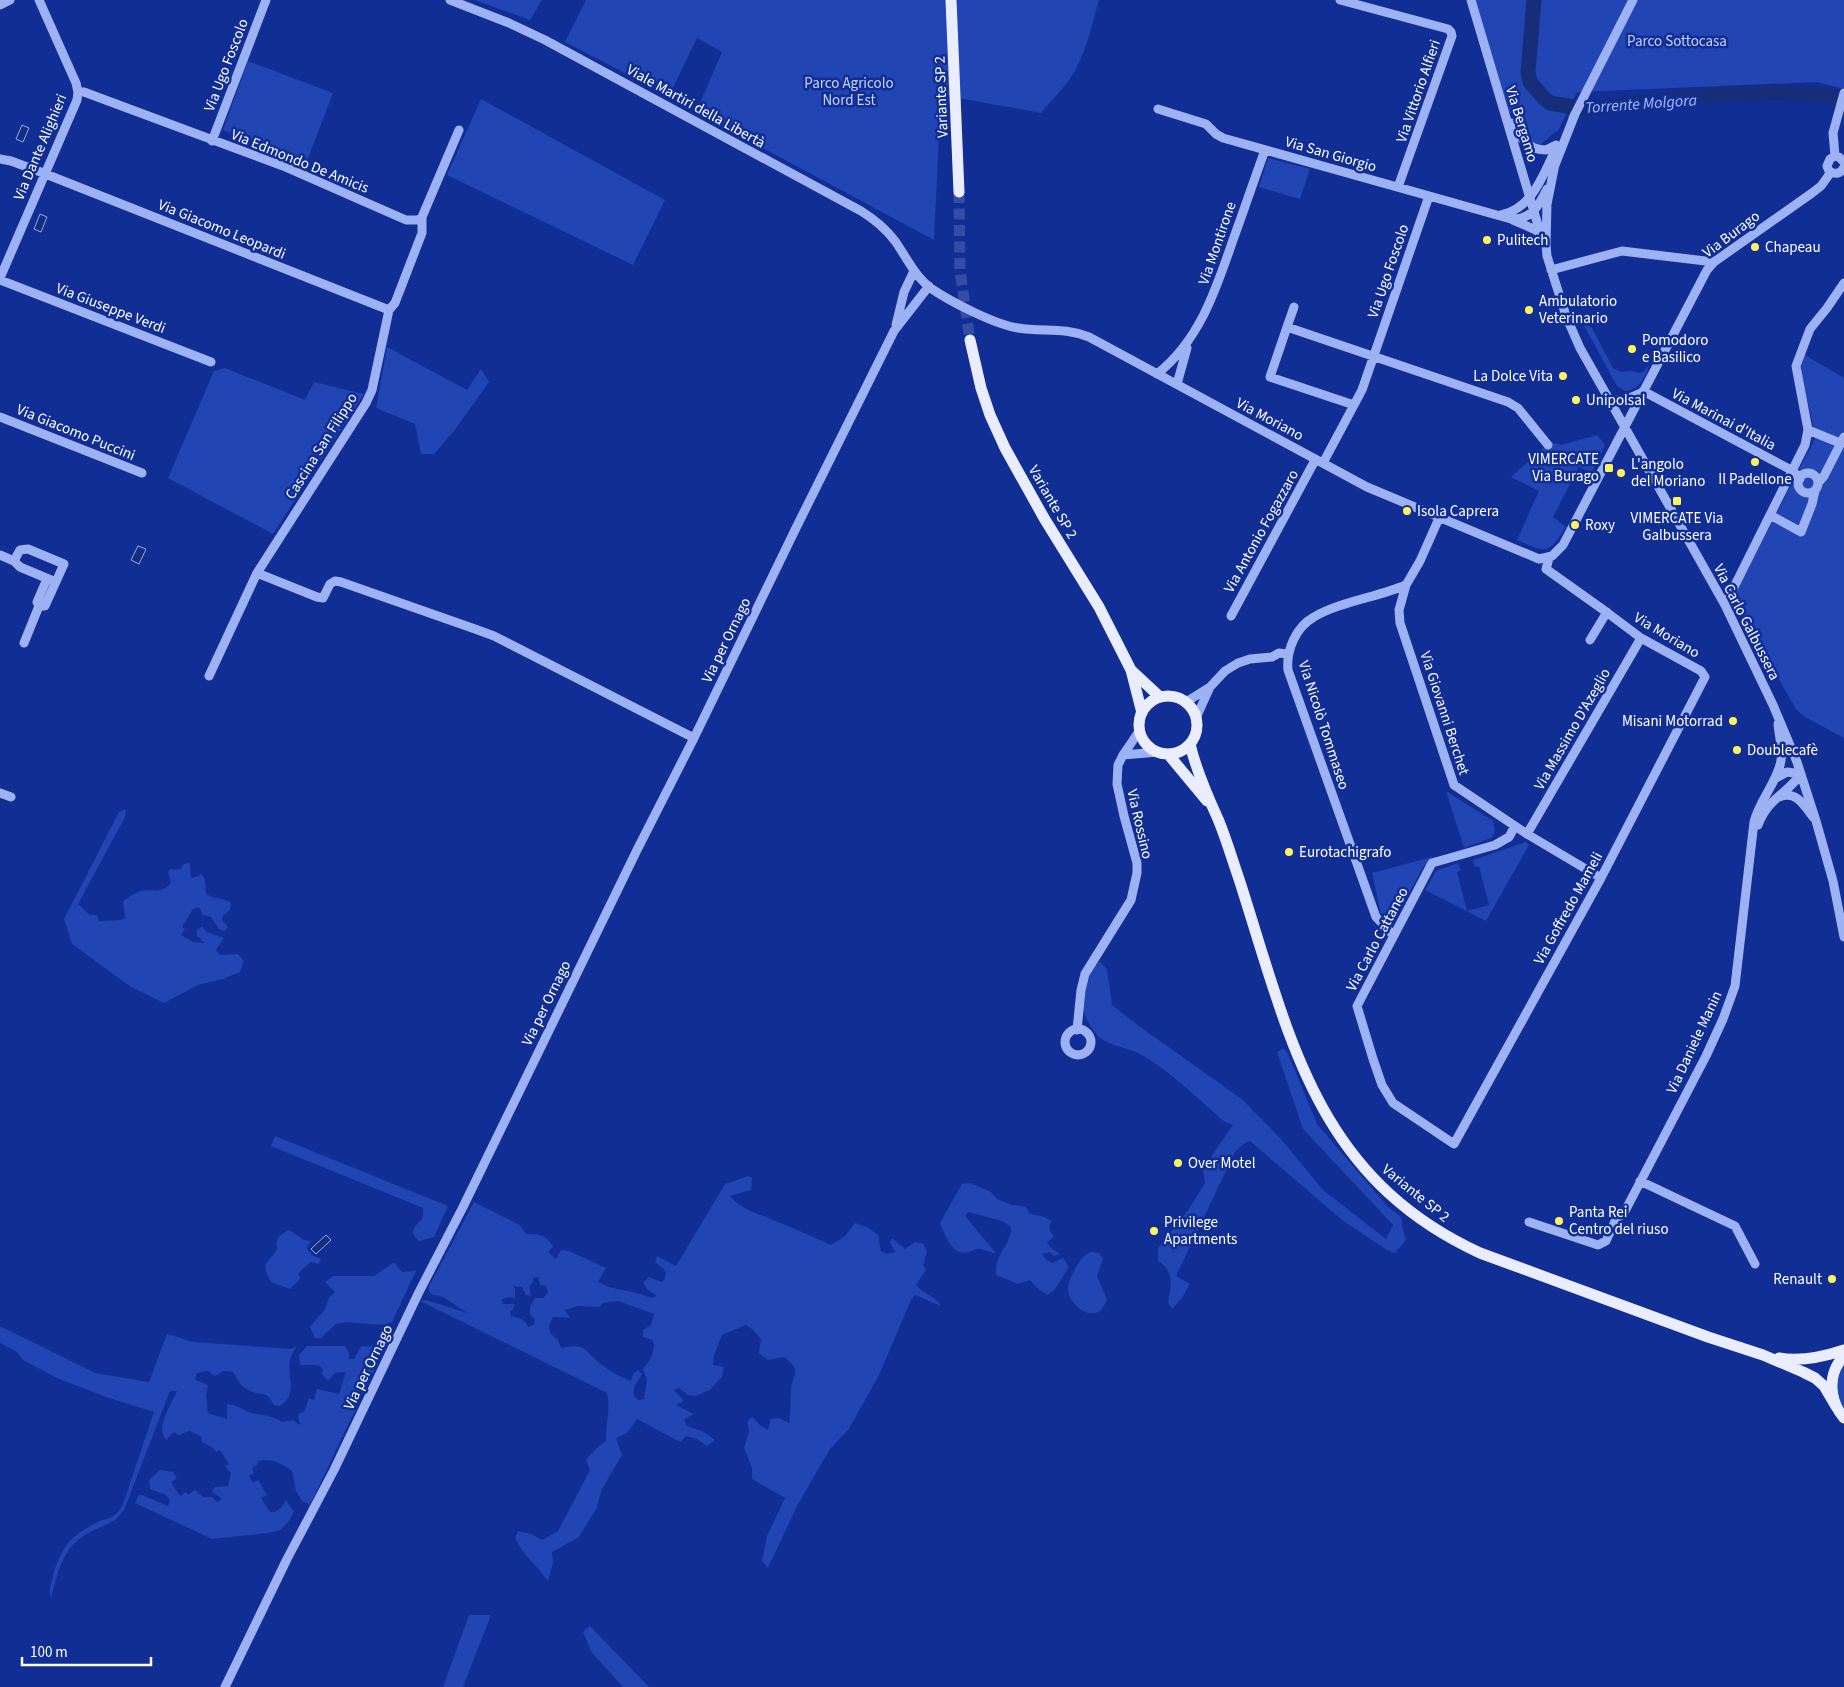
<svg xmlns="http://www.w3.org/2000/svg" width="1844" height="1687" font-family="'Source Sans 3',sans-serif">
	<rect width="100%" height="100%" fill="#102e93"/>
	<!-- green -->
	<path fill="#2145b3" fill-rule="evenodd" d="M475 0H542L530 20Z
		M586 0H1099C1091 27 1086 56 1069 80 1061 92 1050 101 1041 113L941 95 934 240 696 112 722 52 697 38 669 96 565 42Z
		M1475 0H1844V89L1817 82 1577 92 1558 131 1555 132 1540 145C1517 144 1523 120 1509 112Z
		M248 61 333 93 307 161 223 130Z
		M481 99 665 200 633 265 447 175Z
		M1268 158 1310 169 1300 199 1259 187Z
		M1582 322 1592 328 1613 368 1621 372 1632 371 1639 373 1643 372 1649 365C1645 379 1640 389 1625 391L1617 386Z
		M387 347 467 390 481 369 489 382 454 431 434 454H421L415 424 376 408Z
		M1805 355 1844 378V738L1805 717 1796 709 1734 601 1735 594 1816 437 1801 373 1802 362Z
		M225 368 305 400 314 382 364 394 273 534 168 478 214 371Z
		M1597 435 1605 445 1592 473 1579 467 1553 517 1566 527C1548 555 1547 553 1517 540L1539 491 1511 477 1550 442 1561 445Z
		M1446 791 1493 821C1495 827 1496 833 1491 838L1464 848Z
		M126 809 125 817 78 904 90 915H97L99 921 121 920 125 918 123 901C128 898 134 893 141 891 154 888 160 895 171 883L168 872 170 869C177 870 180 871 184 864L190 863 191 878 196 877 201 874 205 879 206 894C216 900 220 896 231 903L230 910 223 916 222 920 228 927 225 931 219 929 211 917 203 915 199 907 193 909 182 927 185 929 181 935 193 942 205 943 197 936V930L202 926 207 932 224 938 216 950 220 955 238 954 244 961 240 972 223 979 198 985 164 1003 131 987 72 944 64 919 119 812Z
		M1526 842 1529 845 1486 921 1425 890 1436 871 1458 863 1461 870 1457 872 1467 911 1489 905 1479 866 1475 867 1473 860Z
		M1432 857 1433 859 1423 867 1399 912C1394 916 1387 919 1381 914L1372 873Z
		M1100 962 1107 969 1112 1005 1139 1026 1243 1100 1281 1139 1323 1190 1386 1239 1393 1225 1303 1129 1277 1052 1284 1048 1288 1054 1317 1124 1388 1207 1402 1218V1226L1406 1240 1395 1253 1387 1250 1342 1220 1250 1141 1245 1143 1235 1152 1176 1276 1190 1284 1182 1298 1172 1309 1168 1302C1171 1285 1175 1271 1158 1261V1248L1187 1212 1205 1183 1203 1171 1216 1149 1233 1125 1225 1122C1199 1100 1167 1068 1138 1053 1125 1047 1110 1046 1099 1037 1092 1030 1084 1017 1083 1007 1082 996 1090 968 1100 962Z
		M275 1136 448 1206 434 1237 419 1241C406 1230 417 1226 423 1217V1208L271 1146Z
		M748 1176 752 1178 751 1190 730 1196C742 1210 757 1213 773 1220 793 1228 812 1236 831 1245L845 1236 855 1223 867 1227 878 1235 881 1251 887 1254 895 1252 890 1243 892 1238 905 1249 915 1242 924 1244 927 1253 923 1265 926 1270 916 1285C924 1294 935 1296 941 1306L915 1295 911 1300 879 1375 849 1429 830 1449 797 1506 768 1568 762 1561 767 1536 785 1498 752 1479V1468L744 1448 749 1431 747 1421 752 1417 760 1425 768 1430 771 1419 779 1418 789 1423C791 1412 790 1402 791 1391 791 1375 804 1372 784 1357L768 1360 759 1353 761 1339 752 1329 746 1325 722 1335 714 1355 713 1365 724 1367 722 1377 710 1390 696 1396 688 1395 679 1388 674 1390 684 1401 676 1405 694 1414 684 1419 687 1426 702 1431 715 1440 707 1446 697 1439 686 1436 680 1442 637 1419 627 1433 616 1438 622 1455 602 1489 596 1509 579 1537 552 1552 553 1563 548 1581C537 1566 522 1554 515 1538L518 1531 531 1534 542 1540 558 1531 590 1470 586 1459 598 1447 606 1441C605 1425 611 1410 607 1393L420 1301 426 1300 467 1313 443 1297 431 1294 428 1288 474 1202 520 1225 526 1234C538 1234 548 1235 553 1247L548 1252 556 1259 561 1250 569 1251 606 1268 598 1282C614 1291 634 1290 651 1298L657 1296 648 1290 643 1283 649 1277 662 1282 664 1280 666 1273 663 1268 655 1262 657 1256 676 1266 725 1184ZM538 1277 540 1285 546 1286 548 1293 543 1298H535L530 1307V1314L535 1319 534 1324 528 1327C525 1319 519 1318 511 1316L510 1312 513 1309 515 1304H503L501 1300 507 1297 515 1298V1289L513 1286 522 1287 526 1295 531 1296 529 1286 533 1283V1278ZM618 1301 654 1314 651 1325 643 1330V1337L653 1340C656 1352 650 1360 643 1369L647 1380 644 1399 638 1400 634 1396V1387L642 1374 638 1370 633 1374 631 1381C621 1377 611 1372 602 1365 585 1352 587 1342 561 1348L558 1340 550 1333 549 1325 553 1317 570 1318 565 1310 578 1306 599 1307 603 1303Z
		M970 1183 991 1192 997 1199 1012 1205 1026 1207 1030 1214 1042 1216 1052 1221C1047 1228 1050 1231 1054 1237L1047 1242 1050 1247 1060 1254 1054 1256 1049 1252 1042 1254 1047 1260 1053 1263 1063 1258 1069 1267C1062 1276 1059 1288 1048 1295L1038 1289 1030 1280 1018 1284 996 1275C994 1254 1011 1246 1011 1227L1002 1221 968 1212 965 1216 996 1253C990 1253 986 1250 980 1249 975 1248 973 1251 969 1252 952 1257 945 1235 940 1223L962 1184Z
		M289 1230 304 1240 311 1241 306 1248 312 1255 321 1259 319 1264 310 1262 298 1274 301 1278 290 1289 271 1282C259 1260 268 1265 277 1249 275 1238 280 1234 289 1230Z
		M1091 1252C1097 1252 1101 1253 1103 1259L1097 1276 1107 1300C1105 1303 1104 1307 1101 1310 1088 1321 1067 1302 1068 1288 1068 1281 1072 1275 1075 1269 1079 1262 1083 1255 1091 1252Z
		M393 1263 396 1264 402 1272 416 1271 392 1322 382 1325 346 1322 336 1324 321 1338H315L310 1327 325 1309 329 1298 335 1292 325 1282 333 1276H374Z
		M0 1326 95 1373 149 1382 167 1334 194 1342 291 1349 297 1346C295 1349 292 1353 291 1357 285 1375 300 1393 280 1406L274 1405C266 1389 261 1397 248 1390 241 1386 237 1379 233 1372L223 1371 215 1376 208 1371 197 1373 195 1380 208 1385 206 1395 208 1413C214 1416 221 1416 227 1419V1404C237 1405 238 1407 246 1411 258 1416 272 1414 282 1422L293 1420 300 1425 298 1416 300 1413 304 1412 309 1398 314 1400 317 1389 339 1394 346 1372 335 1373 328 1381 322 1374 323 1369 318 1365H300L299 1355 307 1346H345L349 1353V1359H354L360 1348 363 1346 380 1347 378 1362 310 1505 302 1501 296 1491 292 1471C281 1463 271 1458 258 1461L257 1465 252 1468 254 1473 249 1476 253 1483 258 1480 267 1495 261 1498 270 1512H275L281 1508 286 1500 294 1512 289 1521 280 1530 268 1533 212 1539 135 1503 139 1495H142L168 1506 170 1500 166 1495 150 1489 149 1480 160 1470 173 1472 177 1478 171 1482 180 1496 186 1492 188 1495 195 1490 203 1497H212L217 1502 222 1499 215 1494 212 1491 215 1487 228 1486 231 1473 225 1466 229 1464 220 1450 216 1452 213 1448 202 1442 201 1436 189 1431 179 1435 174 1432 166 1440C155 1427 171 1405 177 1391H170L124 1510C111 1527 101 1525 85 1535 62 1549 57 1574 51 1599 48 1589 52 1582 54 1572 62 1546 71 1536 96 1523 111 1516 114 1520 123 1504L154 1412 109 1398 59 1379 23 1360 17 1352 0 1343Z
		M1844 1364V1408C1835 1394 1836 1379 1844 1364Z
		M469 1615H491L463 1687H443Z
		M590 1626 649 1687H623L592 1653 583 1632Z"/>
	<!-- water -->
	<path fill="#162d7a" stroke="#8ea9f7" d="M22 125 29 128 23 142 16 139Z
		M40 214 47 217 41 232 34 229Z
		M138 546 146 549 139 564 131 560Z
		M326 1235 331 1240 316 1254 311 1249Z"/>
	<g fill="none" stroke-linecap="round" stroke-linejoin="round">
		<!-- river -->
		<path stroke="#162d7a" stroke-width="15" d="M1534 0 1528 72 1530 82 1544 98 1550 103 1585 109 1726 94 1773 92 1819 94 1844 99"/>
		<!-- major-tunnel -->
		<path stroke="#344da3" stroke-width="11" stroke-dasharray="11 5.5" stroke-linecap="butt" d="M959 192 960 271 970 340"/>
		<!-- minor -->
		<path stroke="#9db2f3" stroke-width="9" d="M450 0 509 23 545 40 861 211C874 219 886 229 895 241 907 258 915 277 932 289 951 302 996 325 1018 328 1044 332 1064 327 1089 337L1367 487 1539 559 1552 556 1563 545 1707 270 1714 262 1812 193 1821 186 1831 172
			M1340 0 1448 29 1451 32 1452 36 1398 187
			M1471 0 1543 242
			M0 5 10 0
			M78 92H84L283 166 406 220H418L422 217 459 130
			M1158 109 1206 124 1216 134 1223 138 1511 219C1531 220 1539 206 1547 189
			M1573 118 1633 0
			M1511 123C1520 137 1527 150 1546 150L1556 145
			M212 141 266 0
			M1835 156 1833 133 1844 93
			M0 159 11 161 38 171 389 310
			M1844 162 1839 157 1835 156 1830 159 1827 166 1829 171C1835 175 1841 174 1844 167
			M1555 164 1547 204 1546 245 1547 256 1566 316 1580 348 1610 401 1725 605 1773 705 1797 762 1816 821 1833 881 1844 937
			M1553 170 1575 114
			M1501 215C1534 208 1543 173 1557 147
			M1513 220 1536 230 1540 234
			M1551 270 1622 251 1714 262
			M0 278 77 100 78 92 76 83 39 0
			M0 280 211 362
			M896 325 904 292 914 271
			M1287 327 1294 307
			M1157 374C1200 340 1216 289 1233 240 1244 210 1254 180 1265 150
			M1177 384 1187 348
			M1643 391 1793 471 1800 479
			M1610 401 1627 399 1643 392
			M1354 405 1270 377 1287 327 1508 402 1518 408 1548 445
			M0 417 142 473
			M1808 430 1840 443
			M1323 463 1362 390 1429 196
			M1798 483a10 10 0 1 1 20 0a10 10 0 1 1-20 0Z
			M1818 483 1824 476 1844 437
			M1770 515 1801 532 1812 504 1815 491
			M1440 516 1420 561 1406 585 1399 610 1400 623 1454 785 1527 834 1601 878
			M0 555 14 561 20 567 51 580
			M14 561 20 550 28 549 64 564 45 606H39L37 602 47 579
			M257 573 317 597 323 598 330 584 335 581 341 582 475 629 494 636 694 738
			M1725 605 1805 445 1808 430 1796 366 1810 329 1827 308 1844 283
			M1231 616 1313 464 1317 460
			M1590 640 1607 612
			M24 643 39 606
			M209 676 257 573 366 403 372 390 389 310 395 303 422 233V217
			M1186 702 1210 687 1225 671 1238 663 1250 659 1272 657 1279 653 1288 654
			M1196 718 1210 687
			M1140 730 1123 755 1158 752
			M1776 778 1787 772 1801 774
			M0 793 11 797
			M1779 797C1796 790 1804 805 1813 817
			M1758 825C1769 797 1785 796 1801 774
			M1515 826 1509 837 1495 845 1432 863 1357 1006 1373 1059 1382 1085 1393 1103 1454 1144 1601 878 1705 677 1701 671 1641 638 1605 611 1546 569 1549 558
			M1527 834 1641 638
			M1393 935 1376 917 1288 670C1286 650 1296 627 1314 617 1339 602 1378 597 1406 585
			M1065 1042a13 13 0 1 1 26 0a13 13 0 1 1-26 0Z
			M1077 1030 1081 990 1085 974 1131 900 1137 873V863L1124 816 1117 784 1118 765 1123 755
			M1640 1181 1735 1226 1755 1264
			M1529 1222 1598 1245 1606 1241 1616 1219 1624 1213 1706 1056 1723 1019 1735 986 1754 822C1759 801 1779 779 1781 760 1783 751 1779 735 1778 724
			M225 1687 287 1559 334 1470 419 1292 463 1207 637 850 694 738 795 530 894 331 929 286"/>
		<!-- major -->
		<path stroke="#e9edff" stroke-width="11" d="M951 0 959 192
			M970 340 981 388 990 415 1005 448 1044 518 1099 607 1131 670 1142 713
			M1131 670 1160 697
			M1139 725a29 29 0 1 1 58 0a29 29 0 1 1-58 0Z
			M1190 744C1196 770 1207 795 1218 819 1226 838 1232 859 1239 879 1290 1037 1315 1177 1480 1253L1708 1337 1763 1355 1803 1372 1815 1378 1824 1386 1837 1408
			M1168 754 1207 801
			M1844 1356C1827 1374 1829 1400 1844 1418
			M1779 1358C1801 1362 1823 1357 1844 1350"/>
	</g>
	<!-- markers -->
	<g fill="#fff25f" stroke="#102e93" stroke-width="2">
		<circle cx="1487" cy="240" r="5"/>
		<circle cx="1755" cy="247" r="5"/>
		<circle cx="1529" cy="310" r="5"/>
		<circle cx="1632" cy="349" r="5"/>
		<circle cx="1563" cy="376" r="5"/>
		<circle cx="1576" cy="400" r="5"/>
		<circle cx="1755" cy="462" r="5"/>
		<rect x="1604" y="463" width="10" height="10" rx="2.5"/>
		<circle cx="1621" cy="473" r="5"/>
		<rect x="1672" y="496" width="10" height="10" rx="2.5"/>
		<circle cx="1407" cy="511" r="5"/>
		<circle cx="1575" cy="525" r="5"/>
		<circle cx="1733" cy="721" r="5"/>
		<circle cx="1737" cy="750" r="5"/>
		<circle cx="1289" cy="852" r="5"/>
		<circle cx="1178" cy="1163" r="5"/>
		<circle cx="1559" cy="1221" r="5"/>
		<circle cx="1154" cy="1231" r="5"/>
		<circle cx="1832" cy="1279" r="5"/>
	</g>
	<g text-anchor="middle" stroke-width="5" stroke-linejoin="round" paint-order="stroke">
		<!-- park labels -->
		<g font-size="15" fill="#c5d3fe" stroke="#102e93">
			<text x="1677" y="46">Parco Sottocasa</text>
			<text x="849" y="88">Parco Agricolo<tspan x="849" dy="17">Nord Est</tspan></text>
		</g>
		<!-- street labels -->
		<g font-size="15" fill="#fff" stroke="#102e93">
			<text transform="translate(226 65) rotate(-69)" y="5">Via Ugo Foscolo</text>
			<text transform="translate(1418 91) rotate(-71)" y="5">Via Vittorio Alfieri</text>
			<text transform="translate(941 97) rotate(-92)" y="5">Variante SP 2</text>
			<text transform="translate(696 106) rotate(29)" y="5">Viale Martiri della Libertà</text>
			<text transform="translate(1522 124) rotate(73)" y="5">Via Bergamo</text>
			<text transform="translate(40 147) rotate(-67)" y="5">Via Dante Alighieri</text>
			<text transform="translate(1331 154) rotate(16)" y="5">Via San Giorgio</text>
			<text transform="translate(300 161) rotate(22)" y="5">Via Edmondo De Amicis</text>
			<text transform="translate(222 229) rotate(22)" y="5">Via Giacomo Leopardi</text>
			<text transform="translate(1731 234) rotate(-37)" y="5">Via Burago</text>
			<text transform="translate(1217 243) rotate(-71)" y="5">Via Montirone</text>
			<text transform="translate(1388 271) rotate(-71)" y="5">Via Ugo Foscolo</text>
			<text transform="translate(111 308) rotate(21)" y="5">Via Giuseppe Verdi</text>
			<text transform="translate(1270 419) rotate(28)" y="5">Via Moriano</text>
			<text transform="translate(1724 419) rotate(28)" y="5">Via Marinai d'Italia</text>
			<text transform="translate(76 432) rotate(22)" y="5">Via Giacomo Puccini</text>
			<text transform="translate(321 446) rotate(-58)" y="5">Cascina San Filippo</text>
			<text transform="translate(1053 502) rotate(60)" y="5">Variante SP 2</text>
			<text transform="translate(1261 531) rotate(-61)" y="5">Via Antonio Fogazzaro</text>
			<text transform="translate(1747 622) rotate(63)" y="5">Via Carlo Galbussera</text>
			<text transform="translate(1667 635) rotate(31)" y="5">Via Moriano</text>
			<text transform="translate(726 640) rotate(-64)" y="5">Via per Ornago</text>
			<text transform="translate(1445 713) rotate(72)" y="5">Via Giovanni Berchet</text>
			<text transform="translate(1324 725) rotate(72)" y="5">Via Nicolò Tommaseo</text>
			<text transform="translate(1572 729) rotate(-60)" y="5">Via Massimo D'Azeglio</text>
			<text transform="translate(1140 824) rotate(77)" y="5">Via Rossino</text>
			<text transform="translate(1568 908) rotate(-61)" y="5">Via Goffredo Mameli</text>
			<text transform="translate(1377 939) rotate(-62)" y="5">Via Carlo Cattaneo</text>
			<text transform="translate(546 1003) rotate(-64)" y="5">Via per Ornago</text>
			<text transform="translate(1694 1042) rotate(-65)" y="5">Via Daniele Manin</text>
			<text transform="translate(1416 1193) rotate(39)" y="5">Variante SP 2</text>
			<text transform="translate(368 1367) rotate(-64)" y="5">Via per Ornago</text>
		</g>
		<!-- poi labels -->
		<g font-size="15" fill="#fff" stroke="#102e93" text-anchor="start">
			<text x="1497" y="245">Pulitech</text>
			<text x="1765" y="252">Chapeau</text>
			<text x="1539" y="306">Ambulatorio<tspan x="1539" dy="17">Veterinario</tspan></text>
			<text x="1642" y="345">Pomodoro<tspan x="1642" dy="17">e Basilico</tspan></text>
			<text x="1553" y="381" text-anchor="end">La Dolce Vita</text>
			<text x="1586" y="405">Unipolsal</text>
			<text x="1599" y="464" text-anchor="end">VIMERCATE<tspan x="1599" dy="17">Via Burago</tspan></text>
			<text x="1631" y="469">L'angolo<tspan x="1631" dy="17">del Moriano</tspan></text>
			<text x="1755" y="484" text-anchor="middle">Il Padellone</text>
			<text x="1417" y="516">Isola Caprera</text>
			<text x="1677" y="523" text-anchor="middle">VIMERCATE Via<tspan x="1677" dy="17">Galbussera</tspan></text>
			<text x="1585" y="530">Roxy</text>
			<text x="1723" y="726" text-anchor="end">Misani Motorrad</text>
			<text x="1747" y="755">Doublecafè</text>
			<text x="1299" y="857">Eurotachigrafo</text>
			<text x="1188" y="1168">Over Motel</text>
			<text x="1569" y="1217">Panta Rei<tspan x="1569" dy="17">Centro del riuso</tspan></text>
			<text x="1164" y="1227">Privilege<tspan x="1164" dy="17">Apartments</tspan></text>
			<text x="1822" y="1284" text-anchor="end">Renault</text>
		</g>
		<!-- water labels -->
		<g font-size="16" font-style="italic" fill="#a9bdfa" stroke="#102e93">
			<text transform="translate(1641 103) rotate(-4)" y="6">Torrente Molgora</text>
		</g>
	</g>
	<!-- scale -->
	<path d="M22 1657v8h129v-8" fill="none" stroke="#ffffff" stroke-width="2.5"/>
	<text x="30" y="1657" font-size="15" fill="#ffffff" stroke="#102e93" stroke-width="4" paint-order="stroke">100 m</text>
</svg>
